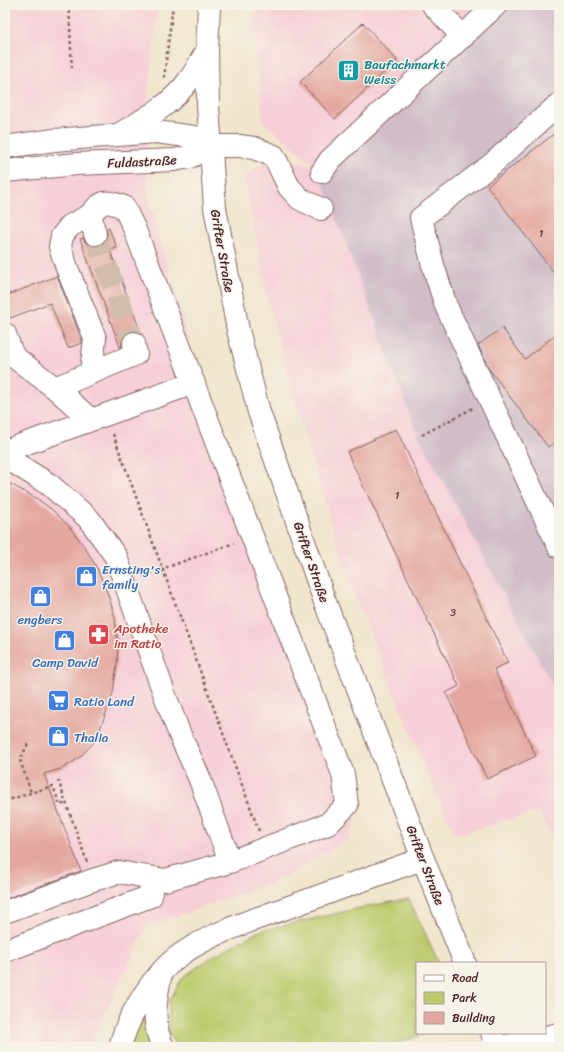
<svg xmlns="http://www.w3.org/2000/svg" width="564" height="1052" font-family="Sriracha,sans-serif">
	<rect width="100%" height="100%" fill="#f7f3e8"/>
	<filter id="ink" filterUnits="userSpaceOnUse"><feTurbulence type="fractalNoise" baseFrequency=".025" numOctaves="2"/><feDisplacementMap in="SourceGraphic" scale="8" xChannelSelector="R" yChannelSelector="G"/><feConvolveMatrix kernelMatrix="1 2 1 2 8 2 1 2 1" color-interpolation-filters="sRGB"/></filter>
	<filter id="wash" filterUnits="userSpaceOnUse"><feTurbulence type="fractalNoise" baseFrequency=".012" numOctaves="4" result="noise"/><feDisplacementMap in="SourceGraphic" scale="16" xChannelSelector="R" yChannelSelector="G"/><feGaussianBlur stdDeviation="0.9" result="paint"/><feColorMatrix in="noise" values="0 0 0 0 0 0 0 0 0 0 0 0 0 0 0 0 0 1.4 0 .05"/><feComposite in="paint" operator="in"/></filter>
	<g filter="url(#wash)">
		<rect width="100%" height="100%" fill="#f1e5cc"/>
		<!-- built -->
		<path fill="#f6cfd7" d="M5 5H158L148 98 147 188 167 267 201 379 310 663 361 801 349 839 282 879 146 927 89 1047H5Z
			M257 5H486L315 164 331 203 416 431 559 697V856L539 811 455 835 428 776 350 584 308 448 268 300 244 177 267 160 314 164 263 122 254 30Z"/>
		<!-- industrial -->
		<path fill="#d1bdc9" d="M486 5H559V697L416 431 331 203 315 164Z"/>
		<!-- green -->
		<path fill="#bcca6c" stroke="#83744c" d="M409 899 439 963H417V1033H428L385 1047H177L169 1034V1002L182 978 213 956 259 931 369 906Z
			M146 1001 156 1047H128Z"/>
		<g id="blocks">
			<!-- building -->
			<path fill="#e4a79f" d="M363 23 397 60 335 119 300 82Z
				M559 130V279L487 186Z
				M109 228 117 248 110 250 141 333 132 331 126 333 122 338V346L120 347 80 239 83 238 86 243 91 246H99L104 243 107 237V229Z
				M57 276 82 340V343L68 348 50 303 5 320V296Z
				M502 328 525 359 559 332V439L548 447 489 369 478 345Z
				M396 429 508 663 494 669 536 756 487 779 446 693 459 686 347 452Z
				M5 481 36 498 51 509 68 525 84 546 97 568 109 597 115 618 118 647 117 663 113 693 99 732 95 741 81 756 72 763 61 769 44 774 81 871 5 899Z"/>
		</g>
	</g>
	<g filter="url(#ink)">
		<use href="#blocks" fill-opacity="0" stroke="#846463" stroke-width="1"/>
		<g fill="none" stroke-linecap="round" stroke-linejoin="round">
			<!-- minor-tunnel -->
			<path stroke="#d0bdac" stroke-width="22" stroke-dasharray="22 11" stroke-linecap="butt" d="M95 234 134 343"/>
			<defs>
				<path id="minor" d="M433 5 463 37
					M559 104 491 165 421 218 433 265 446 306 559 547
					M123 132C148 117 172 104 189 80 196 71 201 60 207 51
					M5 147 54 140 156 132 194 137 211 146
					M5 171 77 164 174 160 190 157 211 146H240L254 148 274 156 289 187 300 199 321 209
					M322 172 330 160 496 5
					M90 215 70 226 62 236 60 247 67 268 95 338 91 373
					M5 334 13 356 55 388 91 420
					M55 388 136 354 134 343
					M5 451 194 383
					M5 457 50 485 89 519 116 557 164 693 180 735 199 777 230 862
					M5 912 90 881 119 872 165 880 230 862 328 824 347 805 343 774 135 230 124 207C105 200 103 200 90 215L95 234
					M5 951 151 896 150 877"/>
				<path id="major" d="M209 5 207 51 208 106 215 208 238 330 259 412 325 602 423 859 465 963
					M492 1033 497 1047"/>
				<path id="highway" d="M160 978C155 1001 152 1025 163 1047
					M120 1047C128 1015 155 971 183 953 214 932 251 921 286 908 332 892 377 874 423 859
					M502 1047 559 1034"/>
			</defs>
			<!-- minor casing -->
			<use href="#minor" stroke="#846463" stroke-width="24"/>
			<!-- major casing -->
			<use href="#major" stroke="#846463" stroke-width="24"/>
			<!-- highway casing -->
			<use href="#highway" stroke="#846463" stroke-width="24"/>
			<!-- path -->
			<path stroke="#846463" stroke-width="2.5" stroke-dasharray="3 3" stroke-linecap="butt" d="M69 5 72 71
				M164 78 173 5
				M113 434 259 831
				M422 435 473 408
				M143 576 234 543
				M28 744 20 760 31 793
				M58 780 87 862
				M5 801 53 786 60 805 66 803"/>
			<!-- minor -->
			<use href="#minor" stroke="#fff" stroke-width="22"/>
			<!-- major -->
			<use href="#major" stroke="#fff" stroke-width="22"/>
			<!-- highway -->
			<use href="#highway" stroke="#fff" stroke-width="22"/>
		</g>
	</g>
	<!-- icons -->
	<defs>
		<symbol id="building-square" viewBox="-11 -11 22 22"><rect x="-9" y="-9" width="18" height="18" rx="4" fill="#0f9aa8" stroke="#f7f3e8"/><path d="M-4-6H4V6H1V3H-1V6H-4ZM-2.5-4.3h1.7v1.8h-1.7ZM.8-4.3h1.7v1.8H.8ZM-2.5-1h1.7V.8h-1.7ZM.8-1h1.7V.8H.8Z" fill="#fff"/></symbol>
		<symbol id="shop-square" viewBox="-11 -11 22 22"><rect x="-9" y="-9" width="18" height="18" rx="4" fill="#3f7fe0" stroke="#f7f3e8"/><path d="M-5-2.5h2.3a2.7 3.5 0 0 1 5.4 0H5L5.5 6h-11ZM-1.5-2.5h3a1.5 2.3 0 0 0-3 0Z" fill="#fff"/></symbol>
		<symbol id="pharmacy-square" viewBox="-11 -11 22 22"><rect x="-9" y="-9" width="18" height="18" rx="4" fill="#e0444e" stroke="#f7f3e8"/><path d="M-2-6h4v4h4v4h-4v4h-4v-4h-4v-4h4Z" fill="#fff"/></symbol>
		<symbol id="supermarket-square" viewBox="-11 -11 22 22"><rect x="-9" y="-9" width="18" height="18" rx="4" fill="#3f7fe0" stroke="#f7f3e8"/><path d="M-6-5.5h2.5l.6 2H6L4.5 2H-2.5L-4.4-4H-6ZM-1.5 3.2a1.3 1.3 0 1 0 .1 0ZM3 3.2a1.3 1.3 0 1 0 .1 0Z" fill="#fff"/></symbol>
	</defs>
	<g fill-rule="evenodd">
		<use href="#building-square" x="336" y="58" width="25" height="25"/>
		<use href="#shop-square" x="74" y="564" width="25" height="25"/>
		<use href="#shop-square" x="28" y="584" width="25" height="25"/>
		<use href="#pharmacy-square" x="86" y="622" width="25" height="25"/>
		<use href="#shop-square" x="52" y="628" width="25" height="25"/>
		<use href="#supermarket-square" x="46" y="688" width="25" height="25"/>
		<use href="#shop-square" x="46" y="724" width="25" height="25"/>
	</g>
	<g text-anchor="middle" stroke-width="3" stroke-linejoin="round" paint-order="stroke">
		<!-- number labels -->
		<g font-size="11" fill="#704148">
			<text x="541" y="237">1</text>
			<text x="397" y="499">1</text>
			<text x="453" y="616">3</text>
		</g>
		<!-- culture labels -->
		<g font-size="13" fill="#0d838f" stroke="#f7f3e8" text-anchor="start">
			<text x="364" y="69">Baufachmarkt<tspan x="364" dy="15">Weiss</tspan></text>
		</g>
		<!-- street labels -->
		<g font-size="13" fill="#4a1f2b" stroke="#f7f3e8">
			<text transform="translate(142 161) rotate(-3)" y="5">Fuldastraße</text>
			<text transform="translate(223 251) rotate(80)" y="5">Grifter Straße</text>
			<text transform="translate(312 562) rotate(71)" y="5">Grifter Straße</text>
			<text transform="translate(426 865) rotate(69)" y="5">Grifter Straße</text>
		</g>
		<!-- shop labels -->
		<g font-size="13" fill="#366cbe" stroke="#f7f3e8" text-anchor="start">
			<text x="102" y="574">Ernsting's<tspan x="102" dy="15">family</tspan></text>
			<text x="40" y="624" text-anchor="middle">engbers</text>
			<text x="65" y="667" text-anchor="middle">Camp David</text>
			<text x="74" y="706">Ratio Land</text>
			<text x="74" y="742">Thalia</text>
		</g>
		<!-- health labels -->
		<g font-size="13" fill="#be3a42" stroke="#f7f3e8" text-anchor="start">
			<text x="114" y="633">Apotheke<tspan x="114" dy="15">im Ratio</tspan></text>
		</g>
	</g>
	<!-- margin -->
	<rect width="564" height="1052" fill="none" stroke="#f7f3e8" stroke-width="20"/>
	<!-- legend -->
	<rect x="416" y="962" width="130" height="72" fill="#f7f3e8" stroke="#b29e9c"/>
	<rect x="424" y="975" width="20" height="6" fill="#ffffff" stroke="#b29e9c"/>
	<text x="452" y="982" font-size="12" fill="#4a1f2b">Road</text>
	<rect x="424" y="992" width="20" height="12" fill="#bcca6c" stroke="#b29e9c"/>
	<text x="452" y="1002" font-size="12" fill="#4a1f2b">Park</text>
	<rect x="424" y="1012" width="20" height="12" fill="#e4a79f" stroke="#b29e9c"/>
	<text x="452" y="1022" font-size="12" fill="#4a1f2b">Building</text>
</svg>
